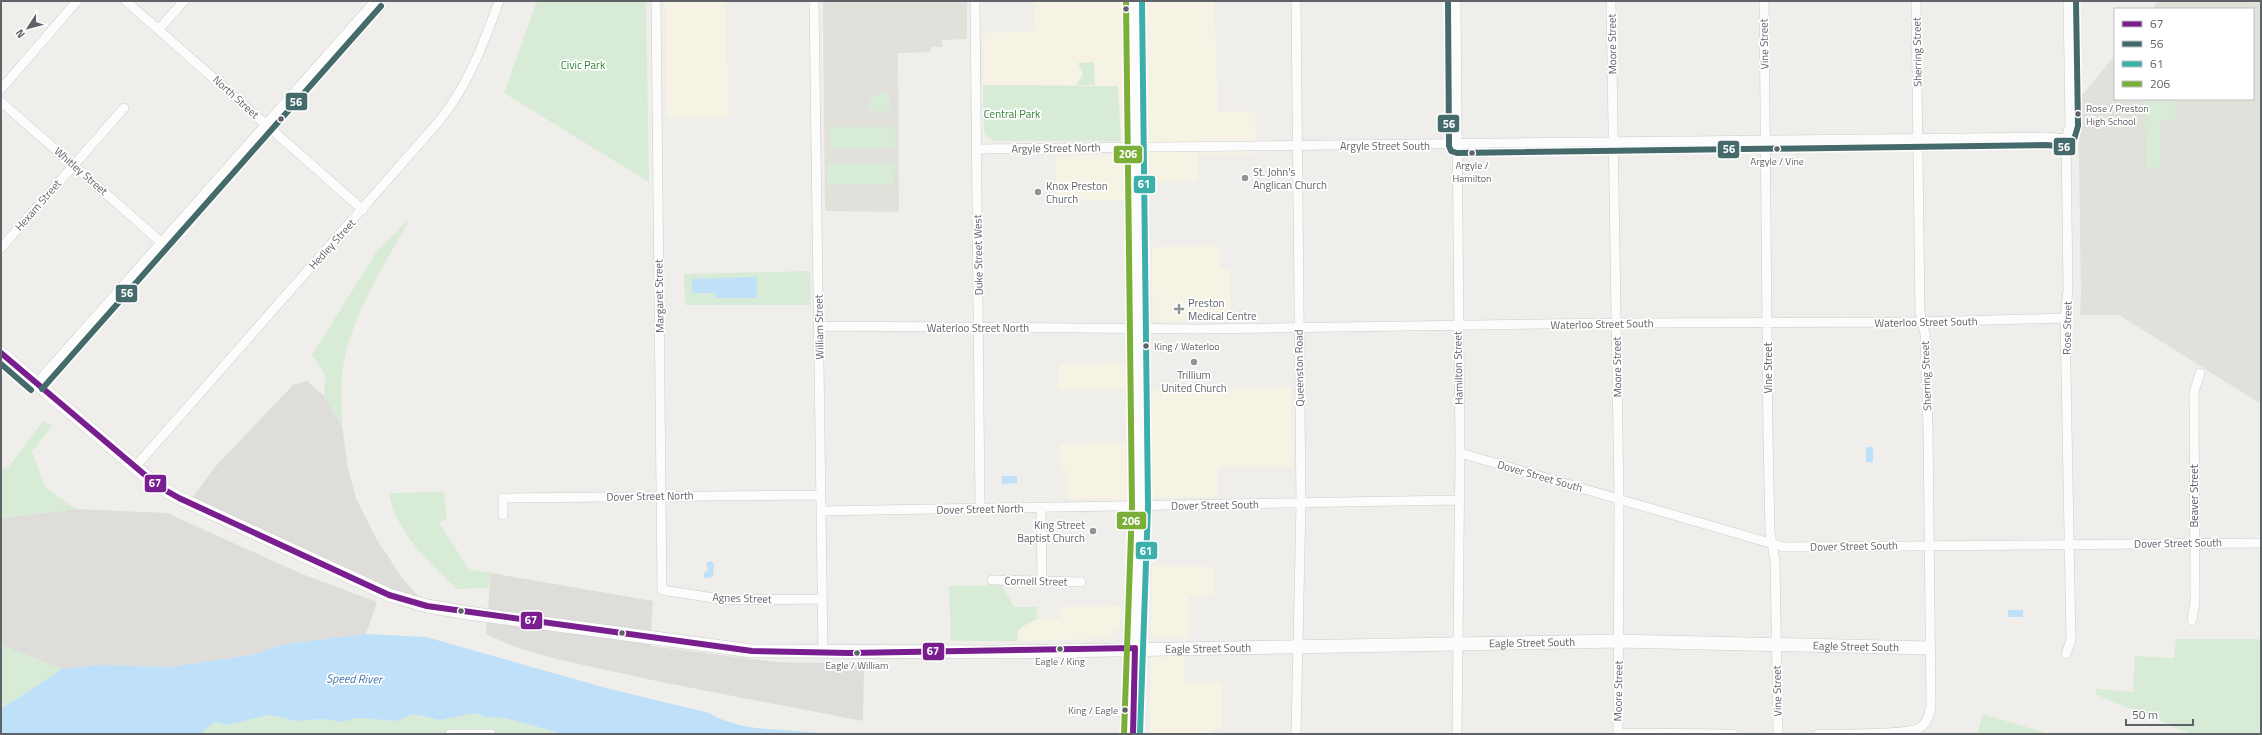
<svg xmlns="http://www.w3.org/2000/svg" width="2262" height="735" font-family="'Titillium Web',sans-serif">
	<rect width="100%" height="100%" fill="#efeeea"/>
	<!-- commercial -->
	<path fill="#f7f3e4" d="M665 1H725L729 117 667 118Z
		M1035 1H1214L1218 112 1255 111 1256 154H1198V181L1124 182V200L1056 201V157L1122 154 1118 86 983 85V33L1035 31Z
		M1219 246 1220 269H1230V321L1153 322 1152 247Z
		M1124 363 1126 389 1059 390V364Z
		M1291 387 1293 467H1218V497L1152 498V389Z
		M1126 442 1128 499H1068V470H1060V444Z
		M1152 566 1214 567V596H1189L1188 639 1151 638Z
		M1121 606 1119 631 1112 630V638L1017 641 1018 631 1025 625 1037 619H1060V607Z
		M1151 656H1184L1185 682 1222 683V729L1211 730V734H1150Z"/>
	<!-- industrial -->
	<path fill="#dfddda" d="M307 381 324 396 342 426 348 468 356 498 377 540 403 579 421 599 393 590 192 498 215 467 293 385Z
		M76 509 167 513 302 574 377 602 366 634 284 644 252 655 170 667 99 665 62 669 3 646 1 633V518Z
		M491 573 653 601 650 646 776 662 864 664 863 721 661 682 556 659 515 647 486 634Z"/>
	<!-- education -->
	<path fill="#e2e0da" d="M823 1H967V39L942 40V47H931V52L898 53 899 212 825 211Z
		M2158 1H2261V404L2119 315H2080L2081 293 2078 94 2084 93 2115 55V99H2253V9H2152Z"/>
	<!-- green -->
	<path fill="#d8ebd6" d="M537 1H646L649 182 504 93Z
		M1094 62 1095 85H1076L1083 74 1078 63Z
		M983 85 1118 86 1121 141H994L986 136 984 132Z
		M886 92 889 94 891 108 880 114 868 107 871 97Z
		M2145 99H2175V120L2160 121 2161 167 2146 168Z
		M830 127H895V148H830Z
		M827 163H895L894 185 827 184Z
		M410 218C385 265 351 315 343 368 340 387 342 407 342 426L324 396 325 375 312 355 377 251Z
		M810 271 811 305H685L684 274Z
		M43 421 53 425 32 452 45 487 76 509 1 518V470L9 466Z
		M444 492 447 519 439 523 469 569 491 573 489 588 457 589C434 568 410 545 396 516 392 509 391 500 389 493Z
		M1002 585 1014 607H1037V619L1025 625 1018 631 1017 641H951L949 586Z
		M1 633 3 646 62 669 1 709Z
		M2176 639H2261V734H2191L2095 694 2097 689 2133 692 2135 656 2174 658Z
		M467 713H476L484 717 505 718 563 734H201L214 722 227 725 269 715 298 721 323 719 342 722 358 718 398 721 412 714C429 719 451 721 467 713Z
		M1983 714 2049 734H1977Z"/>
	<!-- water -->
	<path fill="#bfe0f9" d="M757 277V298H715V293H692V279Z
		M1866 447H1873V462H1866Z
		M1002 476H1017V483L1002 484Z
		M711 561 714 564 713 577 704 578V573L708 570 706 563Z
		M2008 610H2023V617H2008Z
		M366 634 426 637 606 688 709 713C744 734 785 727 823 734H563L505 718 484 717 475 713 440 720 412 714 398 721 358 718 342 722 323 719 297 721 269 715 227 725 214 722 201 734H1V709L62 669 99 665 170 667 252 655 284 644Z"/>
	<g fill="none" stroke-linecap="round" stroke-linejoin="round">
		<defs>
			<path id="street" d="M126 1 363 210
				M656 1 662 590 727 600 822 599
				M814 1 823 653
				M975 1 980 508
				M1296 1 1301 504 1296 734
				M1456 1 1460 453 1457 734
				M1611 1 1619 499 1618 734
				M1764 1 1768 436 1770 533 1775 560 1778 734
				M159 29 184 1
				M1 89 77 1
				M1 102 161 242
				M977 149 2046 137 2066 139
				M1 248 124 108
				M819 326 1198 329 1616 323 1922 322 2065 318
				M36 384 375 1
				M1460 453 1784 547 2261 543
				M135 467 440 120C468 85 484 43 499 1
				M1041 508 1042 581
				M821 511 1458 500
				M503 515V498L821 495
				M992 580 1081 582
				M2192 620 2195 601 2194 392 2200 373
				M2066 654 2071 640 2065 318 2068 289 2066 139 2070 125 2068 1
				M1618 733 1733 734
				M450 734H491
				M1818 734C1838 734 1903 735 1918 729 1927 724 1929 716 1931 706L1928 428 1925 334 1920 313 1916 1"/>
			<g id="secondary">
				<path id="s1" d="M1 353 135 467 158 486 179 498 389 595 427 606 468 613 752 651 996 652 1619 641 1929 648"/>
				<path d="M1132 734 1140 506 1134 1"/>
			</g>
		</defs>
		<!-- street casing -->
		<use href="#street" stroke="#cbcccc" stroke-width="10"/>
		<!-- secondary casing -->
		<use href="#secondary" stroke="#cacacb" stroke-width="14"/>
		<!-- street -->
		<use href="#street" stroke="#fdfcfc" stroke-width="9"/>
		<!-- secondary -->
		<use href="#secondary" stroke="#fdfcfc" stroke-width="13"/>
		<defs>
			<path id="bus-1" d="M1 353 158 486 179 498 389 595 427 606 752 651 849 653 1135 648
				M1133 734 1135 648"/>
			<path id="bus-2" d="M1448 1 1449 146 1451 151 1457 153 2046 145 2068 147 2073 143 2078 126 2076 1
				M1 364 31 390
				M42 389 381 6"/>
			<path id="bus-3" d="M1140 734 1148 506 1142 1"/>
			<path id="bus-4" d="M1124 734 1132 506 1126 1"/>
		</defs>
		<!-- bus-1 casing -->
		<use href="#bus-1" stroke="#fff" stroke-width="9"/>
		<!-- bus-2 casing -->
		<use href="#bus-2" stroke="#fff" stroke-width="9"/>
		<!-- bus-3 casing -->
		<use href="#bus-3" stroke="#fff" stroke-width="9"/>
		<!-- bus-4 casing -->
		<use href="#bus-4" stroke="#fff" stroke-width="9"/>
		<!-- bus-1 -->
		<use href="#bus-1" stroke="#791e8f" stroke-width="6"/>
		<!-- bus-2 -->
		<use href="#bus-2" stroke="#456a6b" stroke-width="6"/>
		<!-- bus-3 -->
		<use href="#bus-3" stroke="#3cafab" stroke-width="6"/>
		<!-- bus-4 -->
		<use href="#bus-4" stroke="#7baf39" stroke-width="6"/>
	</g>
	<!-- markers -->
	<g fill="#5f6368" stroke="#fff" stroke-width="1.5">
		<circle cx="1126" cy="9" r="3.5"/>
		<circle cx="2078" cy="114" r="3.5"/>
		<circle cx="281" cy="119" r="3.5"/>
		<circle cx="1777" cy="149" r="3.5"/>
		<circle cx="1472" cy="153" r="3.5"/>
		<circle cx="1146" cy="346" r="3.5"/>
		<circle cx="461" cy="611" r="3.5"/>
		<circle cx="622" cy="633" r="3.5"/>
		<circle cx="1060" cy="649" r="3.5"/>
		<circle cx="857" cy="653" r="3.5"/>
		<circle cx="1125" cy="710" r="3.5"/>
	</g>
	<g fill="#919496" stroke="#fff" stroke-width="1.5">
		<circle cx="1245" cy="178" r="4"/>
		<circle cx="1038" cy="192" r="4"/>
		<path d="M1177 303h4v4h4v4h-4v4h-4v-4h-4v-4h4z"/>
		<circle cx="1194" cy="362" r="4"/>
		<circle cx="1093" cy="531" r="4"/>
	</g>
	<g text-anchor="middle" stroke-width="3.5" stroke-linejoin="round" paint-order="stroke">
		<!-- bus labels -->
		<g font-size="10" fill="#5f6368" stroke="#fff">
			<text x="2086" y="112" text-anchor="start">Rose / Preston<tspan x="2086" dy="13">High School</tspan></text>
			<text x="1777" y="165">Argyle / Vine</text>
			<text x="1472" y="169">Argyle /<tspan x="1472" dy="13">Hamilton</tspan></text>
			<text x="1154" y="350" text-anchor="start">King / Waterloo</text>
			<text x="1060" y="665">Eagle / King</text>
			<text x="857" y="669">Eagle / William</text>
			<text x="1118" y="714" text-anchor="end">King / Eagle</text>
		</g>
		<!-- street labels -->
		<g font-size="11" fill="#5f6368" stroke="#fff">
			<text transform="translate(1612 44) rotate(-91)" y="4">Moore Street</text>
			<text transform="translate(1764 44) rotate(-91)" y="4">Vine Street</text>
			<text transform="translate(1917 52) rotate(-91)" y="4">Sherring Street</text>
			<text transform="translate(236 97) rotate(42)" y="4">North Street</text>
			<text x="1385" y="150">Argyle Street South</text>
			<text transform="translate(1056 148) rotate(-1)" y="4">Argyle Street North</text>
			<text transform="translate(81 171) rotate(41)" y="4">Whitley Street</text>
			<text transform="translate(38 205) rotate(-49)" y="4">Hexam Street</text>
			<text transform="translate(332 244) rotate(-48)" y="4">Hedley Street</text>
			<text transform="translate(978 255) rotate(-91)" y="4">Duke Street West</text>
			<text transform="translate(659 296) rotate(-91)" y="4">Margaret Street</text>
			<text transform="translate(1926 322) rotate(-1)" y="4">Waterloo Street South</text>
			<text transform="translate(1602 324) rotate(-1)" y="4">Waterloo Street South</text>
			<text transform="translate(819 327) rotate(-91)" y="4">William Street</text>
			<text x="978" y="332">Waterloo Street North</text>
			<text transform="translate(2067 328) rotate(-89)" y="4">Rose Street</text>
			<text transform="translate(1617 367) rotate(-91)" y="4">Moore Street</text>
			<text transform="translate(1299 368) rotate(-91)" y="4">Queenston Road</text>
			<text transform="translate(1458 368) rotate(-91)" y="4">Hamilton Street</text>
			<text transform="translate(1768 368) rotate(-90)" y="4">Vine Street</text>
			<text transform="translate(1926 376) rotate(-92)" y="4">Sherring Street</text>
			<text transform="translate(1540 476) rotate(16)" y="4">Dover Street South</text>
			<text transform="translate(650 496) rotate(-1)" y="4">Dover Street North</text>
			<text transform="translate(2194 496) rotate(-90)" y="4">Beaver Street</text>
			<text transform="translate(1215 505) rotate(-1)" y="4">Dover Street South</text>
			<text transform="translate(980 509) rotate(-1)" y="4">Dover Street North</text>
			<text transform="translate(2178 543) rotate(-1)" y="4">Dover Street South</text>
			<text transform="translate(1854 546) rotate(-1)" y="4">Dover Street South</text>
			<text transform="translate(1036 581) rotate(1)" y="4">Cornell Street</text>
			<text transform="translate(742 598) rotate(2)" y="4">Agnes Street</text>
			<text dy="4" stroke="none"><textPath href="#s1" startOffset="1609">Eagle Street South</textPath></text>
			<text dy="4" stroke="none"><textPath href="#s1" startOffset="1933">Eagle Street South</textPath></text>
			<text dy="4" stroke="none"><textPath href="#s1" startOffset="1285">Eagle Street South</textPath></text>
			<text transform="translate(1618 691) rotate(-89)" y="4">Moore Street</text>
			<text transform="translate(1777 691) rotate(-91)" y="4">Vine Street</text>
		</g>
		<!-- park labels -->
		<g font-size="11" fill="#348238" stroke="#fff">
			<text x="583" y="69">Civic Park</text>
			<text x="1012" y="118">Central Park</text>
		</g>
		<!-- poi labels -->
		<g font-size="11" fill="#5f6368" stroke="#fff" text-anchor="start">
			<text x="1253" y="176">St. John's<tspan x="1253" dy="13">Anglican Church</tspan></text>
			<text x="1046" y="190">Knox Preston<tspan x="1046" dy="13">Church</tspan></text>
			<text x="1188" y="307">Preston<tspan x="1188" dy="13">Medical Centre</tspan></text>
			<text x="1194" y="379" text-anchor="middle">Trillium<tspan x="1194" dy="13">United Church</tspan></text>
			<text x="1085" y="529" text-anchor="end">King Street<tspan x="1085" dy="13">Baptist Church</tspan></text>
		</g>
		<!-- water labels -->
		<g font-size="12" font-style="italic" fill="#4174aa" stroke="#fff">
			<text transform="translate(354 679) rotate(1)" y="4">Speed River</text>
		</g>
	</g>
	<g stroke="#fff" stroke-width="1.5">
		<rect x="285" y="92" width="23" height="19" rx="4" fill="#456a6b"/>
		<rect x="1437" y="114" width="23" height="19" rx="4" fill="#456a6b"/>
		<rect x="2053" y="137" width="23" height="19" rx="4" fill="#456a6b"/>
		<rect x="1717" y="140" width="23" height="19" rx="4" fill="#456a6b"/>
		<rect x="1113" y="145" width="30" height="19" rx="4" fill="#7baf39"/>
		<rect x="1133" y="175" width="23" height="19" rx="4" fill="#3cafab"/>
		<rect x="115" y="284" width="23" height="19" rx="4" fill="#456a6b"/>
		<rect x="144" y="474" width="23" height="19" rx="4" fill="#791e8f"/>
		<rect x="1116" y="511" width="31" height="19" rx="4" fill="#7baf39"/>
		<rect x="1135" y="541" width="23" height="19" rx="4" fill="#3cafab"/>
		<rect x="520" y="611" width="23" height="19" rx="4" fill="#791e8f"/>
		<rect x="922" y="642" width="23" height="19" rx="4" fill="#791e8f"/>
	</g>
	<g font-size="11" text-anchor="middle" font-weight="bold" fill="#fff">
		<text x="296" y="106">56</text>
		<text x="1449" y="128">56</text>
		<text x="2064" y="151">56</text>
		<text x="1729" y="153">56</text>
		<text x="1128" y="158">206</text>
		<text x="1144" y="188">61</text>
		<text x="127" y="297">56</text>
		<text x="155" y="487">67</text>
		<text x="1131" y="525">206</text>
		<text x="1146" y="555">61</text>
		<text x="531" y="624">67</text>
		<text x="933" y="655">67</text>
	</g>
	<!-- border -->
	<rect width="2262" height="735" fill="none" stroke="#5f6368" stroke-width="4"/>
	<!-- legend -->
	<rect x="2114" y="8" width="140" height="92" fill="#ffffff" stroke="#bfc1c3"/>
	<rect x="2122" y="21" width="20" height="6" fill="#791e8f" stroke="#bfc1c3"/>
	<text x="2150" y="28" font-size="12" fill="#5f6368">67</text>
	<rect x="2122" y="41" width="20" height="6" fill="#456a6b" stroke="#bfc1c3"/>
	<text x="2150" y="48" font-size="12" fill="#5f6368">56</text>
	<rect x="2122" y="61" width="20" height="6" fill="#3cafab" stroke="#bfc1c3"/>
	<text x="2150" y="68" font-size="12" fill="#5f6368">61</text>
	<rect x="2122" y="81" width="20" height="6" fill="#7baf39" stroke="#bfc1c3"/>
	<text x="2150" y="88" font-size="12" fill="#5f6368">206</text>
	<!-- north arrow -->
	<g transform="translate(28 28) rotate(234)" stroke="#ffffff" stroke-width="3" paint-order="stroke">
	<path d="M0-3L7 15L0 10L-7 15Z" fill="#5f6368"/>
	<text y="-6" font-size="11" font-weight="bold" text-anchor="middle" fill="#5f6368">N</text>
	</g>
	<!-- scale -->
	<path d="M2126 719v6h67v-6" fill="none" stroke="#5f6368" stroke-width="2"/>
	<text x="2132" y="719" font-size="12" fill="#5f6368" stroke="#ffffff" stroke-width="3" paint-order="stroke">50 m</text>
</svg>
